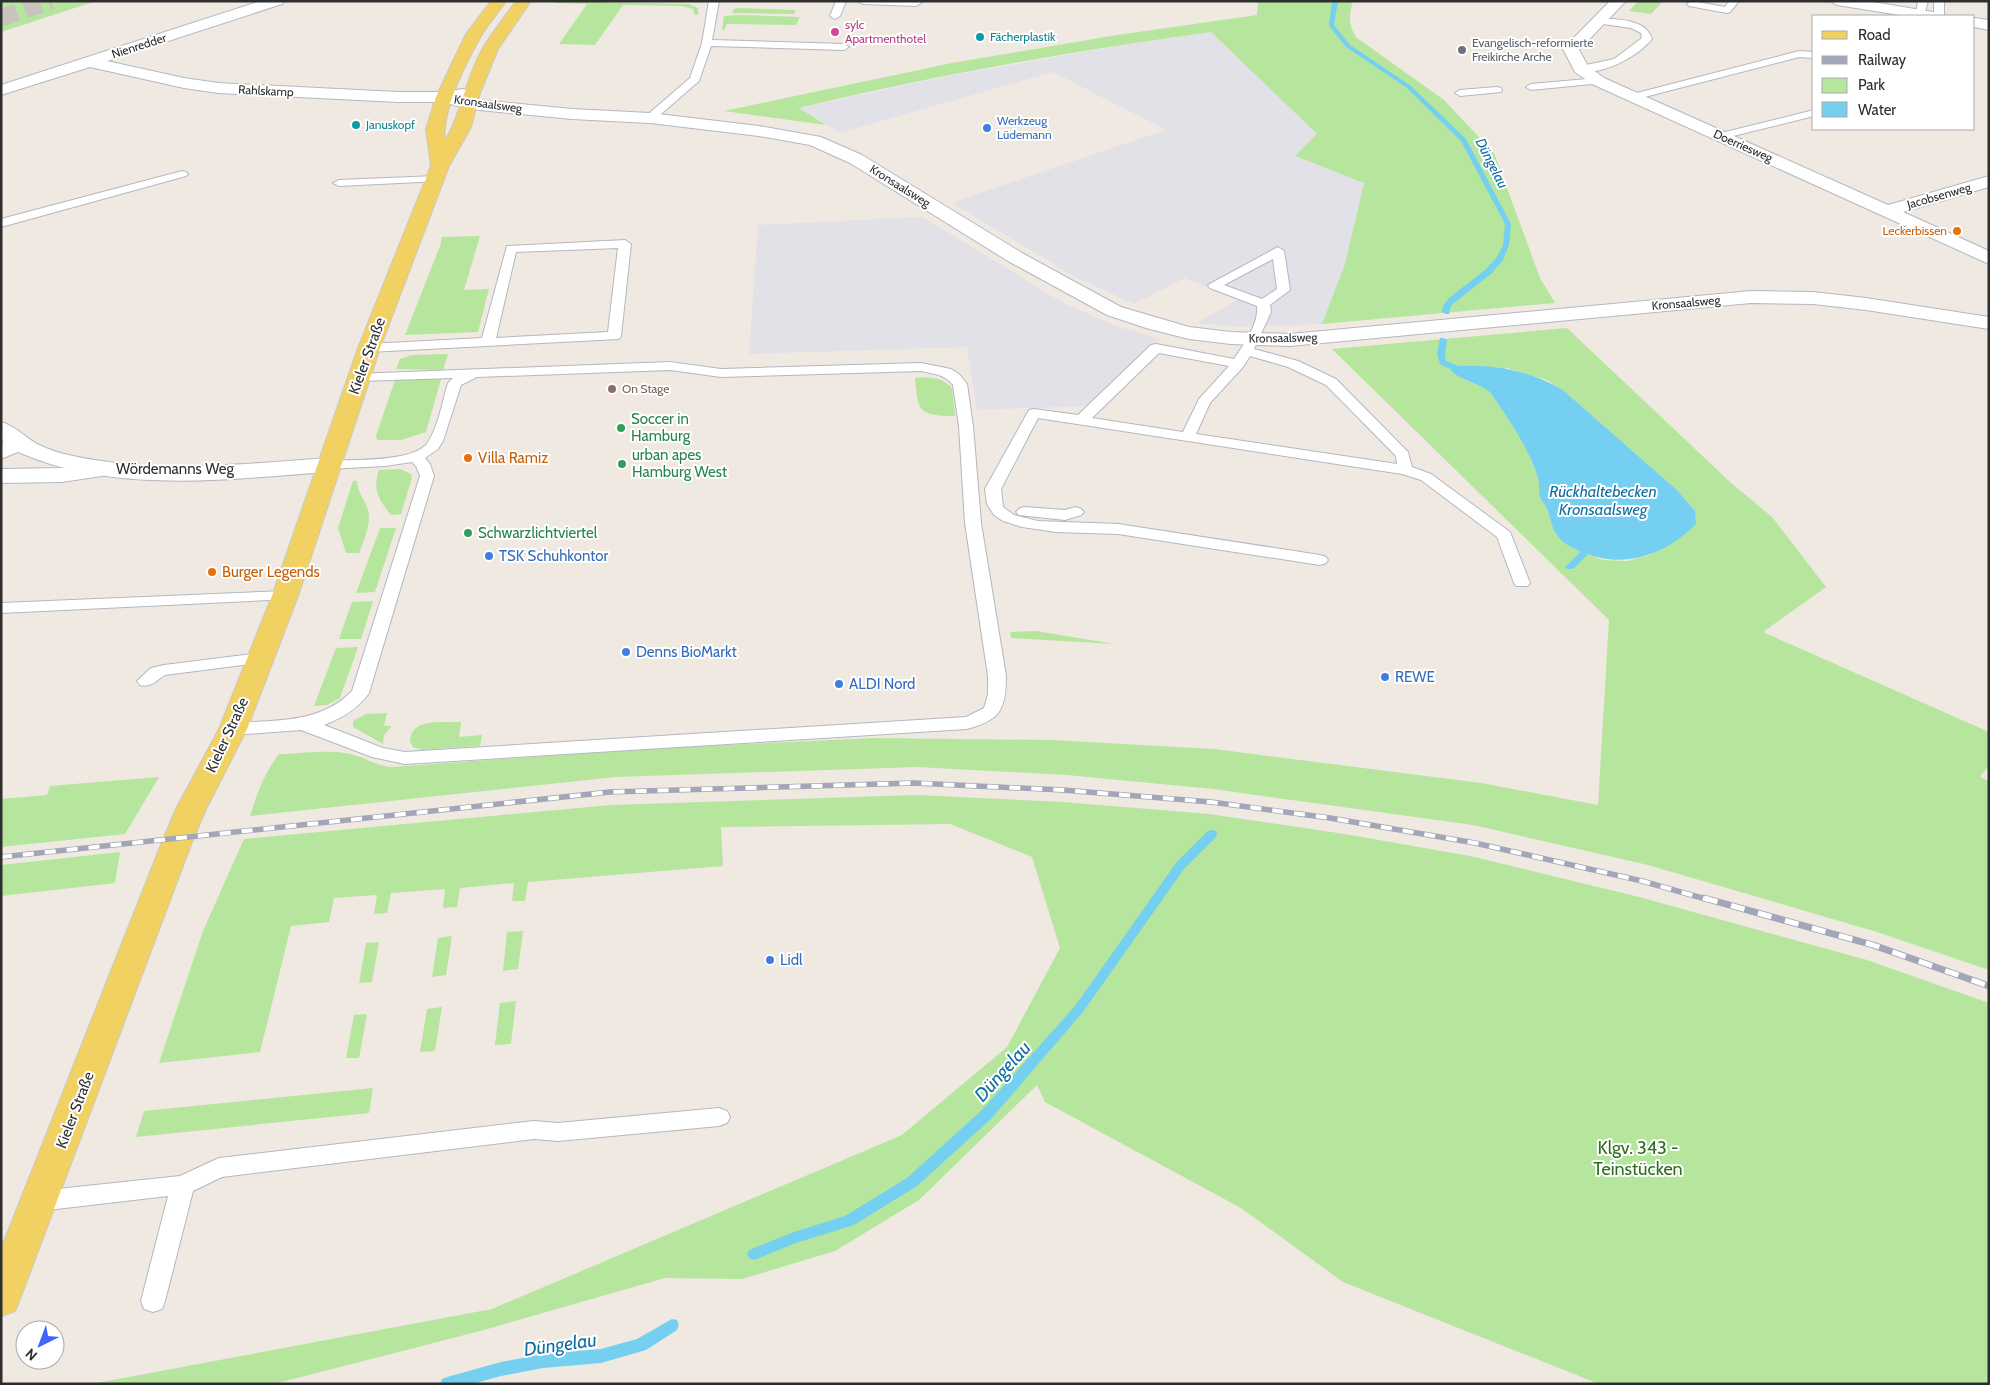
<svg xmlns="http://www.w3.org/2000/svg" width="1990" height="1385" font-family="Cabin,sans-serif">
	<rect width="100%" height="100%" fill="#efe9e1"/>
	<!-- industrial -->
	<path fill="#e3e1e8" d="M1211 32 1317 134 1295 156 1364 183 1345 264 1322 324 1243 327 1197 323 1237 300 1185 278 1134 304 1079 279 955 205 956 201 1166 130 1053 72 840 133 799 108 948 76 1118 46Z
		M923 217 1065 304 1119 327 1160 339 1090 406 977 410 967 347 749 354 758 225Z"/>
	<!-- green -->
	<path fill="#b6e59e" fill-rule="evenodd" d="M1 1H96L1 32Z
		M556 1 689 4 698 8V15H695L693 9 682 6 623 5 595 45 559 44 587 4 555 3Z
		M1258 1H1353C1349 15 1348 26 1357 38L1444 100 1494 153 1540 278 1555 303 1322 324 1345 264 1364 183 1295 156 1317 134 1211 32C1073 51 934 75 799 108L826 125 724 111 952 63 1117 35 1257 15Z
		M1638 1H1663L1651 14 1629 11Z
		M738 8 796 10 794 14 732 13 734 9Z
		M740 15 800 17 796 25 727 24 724 30H722L724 16Z
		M480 236 464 290 489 289 478 332 405 335 440 246 442 237Z
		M1567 328 1730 482 1772 517 1826 587 1763 632 1989 732V765L1980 777 1989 781V970L1877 932 1648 865 1473 825 1213 789 1067 775 917 767 615 777 250 816C257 793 264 774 279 754 300 754 330 749 350 754 365 757 376 766 391 767L660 748 874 738 1050 740 1214 749 1481 783 1598 805 1609 620 1332 349ZM1507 368 1547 380 1563 390 1677 490 1695 511 1685 534 1650 555 1628 561 1603 560 1584 553 1555 533 1547 508 1540 497 1539 480 1523 440 1490 392 1482 386 1464 380Z
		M448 354 443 370 396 369 400 359 412 355Z
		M915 378C928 377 943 377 952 388L955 416C918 416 918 411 915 378Z
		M441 379 426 432 401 440H377L376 436 395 380Z
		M400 469 411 474 412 478 401 514 391 515C379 500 372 490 379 470Z
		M353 481H357C357 491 363 497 367 507 373 521 364 539 359 553H346L338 528Z
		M380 528H396L375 592 356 593Z
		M373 601 361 639H339L352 602Z
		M1036 631 1042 632 1115 644 1011 638 1010 632Z
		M358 647 340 698 327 705 314 706 336 648Z
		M387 713 384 726H392L384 735 383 744 353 727V721L366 714Z
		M461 722 459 737 482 735 480 746 422 750 413 747 410 741C411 717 444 723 461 722Z
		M159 777 125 834 1 847V799L47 795 50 786Z
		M916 795 1063 802 1209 814 1345 834 1470 856 1639 897 1867 960 1989 1003V1384H1599L1343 1282 1241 1208 1045 1102 1037 1085 919 1200 835 1251 742 1279 665 1278 484 1330 274 1384H91L492 1309 902 1135 1007 1047 1060 948 1032 857 950 824 721 827 723 866 528 882 525 901H512L514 883 460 888 457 907 443 908 445 889 391 893 387 913 374 914 377 895 334 898 329 922 291 926 260 1052 159 1063 203 931 244 839 611 805Z
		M120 852 115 883 1 896V865Z
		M523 931 518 969 503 971 507 932Z
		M452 936 446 975 432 977 438 938Z
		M379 942 372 982 359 983 366 943Z
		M516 1001 511 1044 495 1045 500 1003Z
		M442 1007 435 1051 420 1052 427 1009Z
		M367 1014 359 1058H346L354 1015Z
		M373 1088 369 1113 136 1137 144 1111Z"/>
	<!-- water -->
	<path fill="#75cff0" d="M1458 366C1495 364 1531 371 1563 390L1677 490 1695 511 1696 524C1665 555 1624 570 1582 552 1573 548 1563 544 1557 535 1551 528 1551 516 1546 507 1545 504 1541 501 1540 497 1538 491 1540 484 1538 478 1528 446 1509 420 1490 392 1478 383 1463 381 1451 371L1452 368Z"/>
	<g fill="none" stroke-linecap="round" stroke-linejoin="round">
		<!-- stream -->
		<path fill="#75cff0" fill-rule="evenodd" d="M1332 1H1338L1334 25 1350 45 1411 86 1466 139 1511 224 1509 245 1503 260 1491 274 1455 302 1451 306 1449 314H1446L1442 312 1443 306 1449 298 1485 270 1497 257 1503 245 1505 224 1461 141 1407 88 1346 47 1329 26Z
			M1440 338H1443L1447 340 1445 354 1446 361 1467 369V373H1464L1448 368 1440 364 1437 354Z
			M1585 537 1589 540V553L1573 569H1567L1565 567 1580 552 1581 540Z
			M1212 830 1216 831 1217 834 1216 837 1184 869 1083 1012 992 1118 917 1186 854 1225 796 1243 754 1260 749 1258 747 1254 749 1250 794 1232 845 1216 907 1178 982 1110 1075 1006 1176 863 1208 831Z
			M672 1319 677 1320 679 1325 677 1330 646 1350 601 1363 543 1368 501 1376 472 1384H440L442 1379 447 1377 501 1362 543 1354 601 1349 637 1339Z"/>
		<!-- highway-tunnel -->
		<path stroke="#c8c4bd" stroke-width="17" stroke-dasharray="17 8" stroke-linecap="butt" d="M1 18 51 1"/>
		<defs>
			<path id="lane" d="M709 1H719L712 40 844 44 849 47 844 50 711 46 699 81 654 120H646L645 118 646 116 690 78 702 43Z
				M836 1H846L840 16 835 19 830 16Z
				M858 1H919L921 3 916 6 863 4Z
				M1692 1 1725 7 1729 1H1739L1730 12 1727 13 1689 6 1687 4Z
				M1918 1H1928L1924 16H1919L1916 14Z
				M1934 1H1944V16H1934Z
				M1599 18C1617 20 1646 18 1652 39 1637 57 1602 76 1577 71V67L1614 59 1642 38 1641 33 1631 28 1596 23 1594 21Z
				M1799 51 1814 52V58L1799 57 1633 100 1628 97 1629 95Z
				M1598 78 1603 81 1602 83 1531 90 1526 87 1531 84Z
				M1497 87 1501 88 1502 90 1501 92 1460 96 1455 93 1460 90Z
				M1814 110V116L1721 139 1716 136 1717 134Z
				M182 171 186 172 188 174 186 176 1 227V219Z
				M436 176 442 179 440 181 339 186 333 183 339 180Z
				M625 240 631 244 621 336 619 339 369 352 362 348 369 344 482 338 507 246ZM618 248 608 332 496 338 516 252Z
				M1278 247 1284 251 1290 290 1270 305 1271 312 1254 349 1298 361 1336 379 1408 452 1412 467 1431 474 1510 532 1530 583 1528 586H1516L1514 583 1497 537 1421 480 1402 474 1038 418 1001 489 1003 507 1014 515 1038 521 1118 524 1320 555 1326 557 1328 560 1326 563 1320 565 1118 534 1056 532 1022 527 1003 521 994 515 987 504 985 489 1029 410 1034 409 1078 415 1151 345 1156 344 1234 359C1243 345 1259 324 1257 306L1210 288 1208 285ZM1273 259 1277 289 1262 299 1224 285ZM1159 353 1229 366 1199 399 1183 432 1092 418ZM1250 356 1288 367 1326 385 1396 456 1397 464 1196 434 1210 403 1243 367Z
				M670 362 721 369 921 363 951 369 959 374 967 384 973 426 981 523 1006 676C1006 710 1000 720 967 729L405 764 372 757 301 730 233 735 227 733 224 729 227 725 233 723C275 720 320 724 352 691L420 476 416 466 412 462 385 466 328 469 323 468 321 465 323 462 328 461C351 459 415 463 428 442 439 425 442 402 448 383L453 378 359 381 354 380 352 377 354 374ZM670 370 721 377 921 371C934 374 944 374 953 385L959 426 965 523 988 676V694L984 708 966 717 405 752 383 748 324 725C342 718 358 709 369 693L434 476 430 464 425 458 438 449 443 441 461 385 477 377Z
				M1024 507 1065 510 1076 507 1081 509 1084 512 1081 515 1065 520 1019 515 1016 512 1019 509Z
				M285 591 291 593 293 596 291 599 1 613V603Z
				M260 653 266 654 269 658 266 662 165 675C156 680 152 688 140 685L137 681 151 668 164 665Z
				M719 1108 727 1111 730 1117 727 1123 719 1126 558 1141 534 1139 222 1177 193 1191 165 1301 162 1309 153 1312 144 1309 141 1301 168 1196 39 1211 31 1208 27 1201 31 1194 39 1191 180 1176 219 1158 534 1121 558 1123Z"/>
			<path id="street" d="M261 1H284L282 4 107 61 184 78 218 83 398 92H444L463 89 469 91 471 94 466 98 470 99 572 109 650 113 759 126 821 137 862 155 1022 253 1121 307 1189 327 1231 332 1290 334 1751 291 1813 292 1866 298 1989 317V329L1866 310 1813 304 1751 303 1290 346 1231 344 1189 339 1146 328 1107 315 1008 261 850 163 810 145 759 136 650 123 572 119 469 109 443 102H398L218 93 184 88 90 67 1 95V85Z
				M1610 1H1626L1579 50 1588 66 1604 78 1888 205 1989 176V187L1903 212 1989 251V264L1592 84 1575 72 1563 49Z
				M1830 1H1867L1933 12 1938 13 1940 16H1906L1837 5Z
				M1974 18 1989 20V30L1974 27Z
				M19 436 27 438 30 443 27 448 1 459V443Z
				M107 462 115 464 119 469 115 474 62 482 1 483V469L62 468Z"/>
			<path id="secondary" d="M1 422C15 426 25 437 37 444 47 449 62 454 73 456 156 474 244 464 328 458L336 460 340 465 336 470 328 472C229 479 118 494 23 454 15 451 8 445 1 440Z"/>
			<path id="primary" d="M491 1H506C498 13 488 24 481 36 466 62 441 112 445 141 462 112 466 77 483 48 492 32 505 17 516 1H531L498 49 480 93 471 127 449 166 380 348 298 596 247 729 206 809 192 842 20 1299 15 1311 1 1316V1249L162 842 176 809 219 729 272 596 358 348 431 166 426 129 436 97 466 34Z"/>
		</defs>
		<!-- lane casing -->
		<use href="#lane" stroke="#b4b7c1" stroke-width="2"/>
		<!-- street casing -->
		<use href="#street" stroke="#b4b7c1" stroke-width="2"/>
		<!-- secondary casing -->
		<use href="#secondary" stroke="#b4b7c1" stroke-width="2"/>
		<!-- primary casing -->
		<use href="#primary" stroke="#c9c9c9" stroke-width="2"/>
		<!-- lane -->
		<use href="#lane" fill="#fff" fill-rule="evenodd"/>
		<!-- street -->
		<use href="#street" fill="#fff" fill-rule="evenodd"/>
		<!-- secondary -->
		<use href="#secondary" fill="#fff" fill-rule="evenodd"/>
		<!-- primary -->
		<use href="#primary" fill="#f2d163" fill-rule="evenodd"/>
		<defs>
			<path id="rail-far1" d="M1 857 610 792 914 783 1063 790 1211 802 1330 818 1475 843 1642 881 1709 900"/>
			<path id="rail" d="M1704 898 1873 945 1989 986"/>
		</defs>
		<!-- rail-far1 casing -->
		<use href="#rail-far1" stroke="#a3a6b8" stroke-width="5.5"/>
		<!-- rail casing -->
		<use href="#rail" stroke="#a3a6b8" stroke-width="7"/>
		<!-- rail-far1 -->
		<use href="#rail-far1" stroke="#fff" stroke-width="4" stroke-dasharray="11" stroke-linecap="butt"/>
		<!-- rail -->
		<use href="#rail" stroke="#fff" stroke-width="5" stroke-dasharray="14" stroke-linecap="butt"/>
	</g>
	<!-- markers -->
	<circle fill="#d1479c" stroke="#fff" stroke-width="2" cx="835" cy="32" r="5"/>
	<g fill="#0f9aa8" stroke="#fff" stroke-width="2">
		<circle cx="980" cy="37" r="5"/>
		<circle cx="356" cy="125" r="5"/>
	</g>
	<circle fill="#6b7280" stroke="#fff" stroke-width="2" cx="1462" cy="50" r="5"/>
	<g fill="#3f7fe0" stroke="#fff" stroke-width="2">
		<circle cx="987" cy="128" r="5"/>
		<circle cx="489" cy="556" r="5"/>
		<circle cx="626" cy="652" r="5"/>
		<circle cx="1385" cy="677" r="5"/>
		<circle cx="839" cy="684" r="5"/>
		<circle cx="770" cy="960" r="5"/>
	</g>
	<g fill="#e8710a" stroke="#fff" stroke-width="2">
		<circle cx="1957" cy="231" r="5"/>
		<circle cx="468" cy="458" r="5"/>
		<circle cx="212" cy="572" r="5"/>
	</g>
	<circle fill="#8d6e63" stroke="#fff" stroke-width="2" cx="612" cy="389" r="5"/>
	<g fill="#2e9e5b" stroke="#fff" stroke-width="2">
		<circle cx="621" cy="428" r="5"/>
		<circle cx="622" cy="464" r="5"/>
		<circle cx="468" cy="533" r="5"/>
	</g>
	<g text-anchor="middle" stroke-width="4" stroke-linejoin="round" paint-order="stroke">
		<!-- far-hotel labels -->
		<g font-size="12" fill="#b23c85" stroke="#fff" text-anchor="start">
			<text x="845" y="29">sylc<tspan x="845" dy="14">Apartmenthotel</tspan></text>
		</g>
		<!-- far-culture labels -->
		<g font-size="12" fill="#0d838f" stroke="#fff" text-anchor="start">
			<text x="990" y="41">Fächerplastik</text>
			<text x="366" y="129">Januskopf</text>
		</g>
		<!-- far-worship labels -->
		<g font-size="12" fill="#5b616d" stroke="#fff" text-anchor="start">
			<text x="1472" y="47">Evangelisch-reformierte<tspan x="1472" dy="14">Freikirche Arche</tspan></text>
		</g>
		<!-- far-street labels -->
		<g font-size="12" fill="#2e2e2e" stroke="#fff">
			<text transform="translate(139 46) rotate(-18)" y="4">Nienredder</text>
			<text transform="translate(266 91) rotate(3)" y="4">Rahlskamp</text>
			<text transform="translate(488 104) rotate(8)" y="4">Kronsaalsweg</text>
			<text transform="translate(1743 146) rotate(24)" y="4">Doerriesweg</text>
			<text transform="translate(900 186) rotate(32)" y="4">Kronsaalsweg</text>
			<text transform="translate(1939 196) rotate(-16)" y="4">Jacobsenweg</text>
			<text transform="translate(1686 303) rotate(-5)" y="4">Kronsaalsweg</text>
			<text transform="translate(1283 338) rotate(-1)" y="4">Kronsaalsweg</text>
		</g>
		<!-- far-shop labels -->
		<g font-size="12" fill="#366cbe" stroke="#fff" text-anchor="start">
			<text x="997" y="125">Werkzeug<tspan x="997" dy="14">Lüdemann</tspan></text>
		</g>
		<!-- far-food labels -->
		<g font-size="12" fill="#c56008" stroke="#fff" text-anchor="end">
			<text x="1947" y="235">Leckerbissen</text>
		</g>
		<!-- far-education labels -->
		<g font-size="12" fill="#785e54" stroke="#fff" text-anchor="start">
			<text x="622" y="393">On Stage</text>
		</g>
		<!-- far-water labels -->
		<g font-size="14" font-style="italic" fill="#0d6fa3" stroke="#fff">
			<text transform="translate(1492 163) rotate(63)" y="5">Düngelau</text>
		</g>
		<!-- street labels -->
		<g font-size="15" fill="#2e2e2e" stroke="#fff">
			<text transform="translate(367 356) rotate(-70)" y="5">Kieler Straße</text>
			<text x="175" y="474">Wördemanns Weg</text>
			<text transform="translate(227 735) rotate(-65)" y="5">Kieler Straße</text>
			<text transform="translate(75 1110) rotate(-69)" y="5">Kieler Straße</text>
		</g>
		<!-- leisure labels -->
		<g font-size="15" fill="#27864d" stroke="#fff" text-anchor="start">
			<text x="631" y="424">Soccer in<tspan x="631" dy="17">Hamburg</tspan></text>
			<text x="632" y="460">urban apes<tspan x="632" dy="17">Hamburg West</tspan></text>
			<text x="478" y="538">Schwarzlichtviertel</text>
		</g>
		<!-- food labels -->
		<g font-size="15" fill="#c56008" stroke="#fff" text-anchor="start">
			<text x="478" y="463">Villa Ramiz</text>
			<text x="222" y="577">Burger Legends</text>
		</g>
		<!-- shop labels -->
		<g font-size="15" fill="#366cbe" stroke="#fff" text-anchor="start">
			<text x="499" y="561">TSK Schuhkontor</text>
			<text x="636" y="657">Denns BioMarkt</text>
			<text x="1395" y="682">REWE</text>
			<text x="849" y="689">ALDI Nord</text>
			<text x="780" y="965">Lidl</text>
		</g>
		<!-- water labels -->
		<g font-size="16" font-style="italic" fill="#0d6fa3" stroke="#fff">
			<text x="1603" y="497">Rückhaltebecken<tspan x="1603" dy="18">Kronsaalsweg</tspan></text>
		</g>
		<!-- near-park labels -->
		<g font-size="18" fill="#2c6e1b" stroke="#fff">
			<text x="1638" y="1154">Klgv. 343 -<tspan x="1638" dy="21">Teinstücken</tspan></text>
		</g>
		<!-- near-water labels -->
		<g font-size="19" font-style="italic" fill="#0d6fa3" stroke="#fff">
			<text transform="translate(1002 1071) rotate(-48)" y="7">Düngelau</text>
			<text transform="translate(560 1344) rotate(-8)" y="7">Düngelau</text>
		</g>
	</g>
	<!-- border -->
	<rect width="1990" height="1385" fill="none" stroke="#2e2e2e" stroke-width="5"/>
	<!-- legend -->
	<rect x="1812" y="15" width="162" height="115" fill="#ffffff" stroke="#ababab"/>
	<rect x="1822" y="31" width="25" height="8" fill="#f2d163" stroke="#ababab"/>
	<text x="1858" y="40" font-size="15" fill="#2e2e2e">Road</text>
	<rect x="1822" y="56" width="25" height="8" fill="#a3a6b8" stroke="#ababab"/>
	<text x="1858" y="65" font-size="15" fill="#2e2e2e">Railway</text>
	<rect x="1822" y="78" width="25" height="15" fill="#b6e59e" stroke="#ababab"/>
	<text x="1858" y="90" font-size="15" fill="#2e2e2e">Park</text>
	<rect x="1822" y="102" width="25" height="15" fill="#75cff0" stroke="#ababab"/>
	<text x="1858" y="115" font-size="15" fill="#2e2e2e">Water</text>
	<!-- north arrow -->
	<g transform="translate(40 1345) rotate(222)"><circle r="24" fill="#ffffff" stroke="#ababab"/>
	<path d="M0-4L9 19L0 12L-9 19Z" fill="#4264fb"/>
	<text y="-8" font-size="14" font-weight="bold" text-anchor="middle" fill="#2e2e2e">N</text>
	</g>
</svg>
